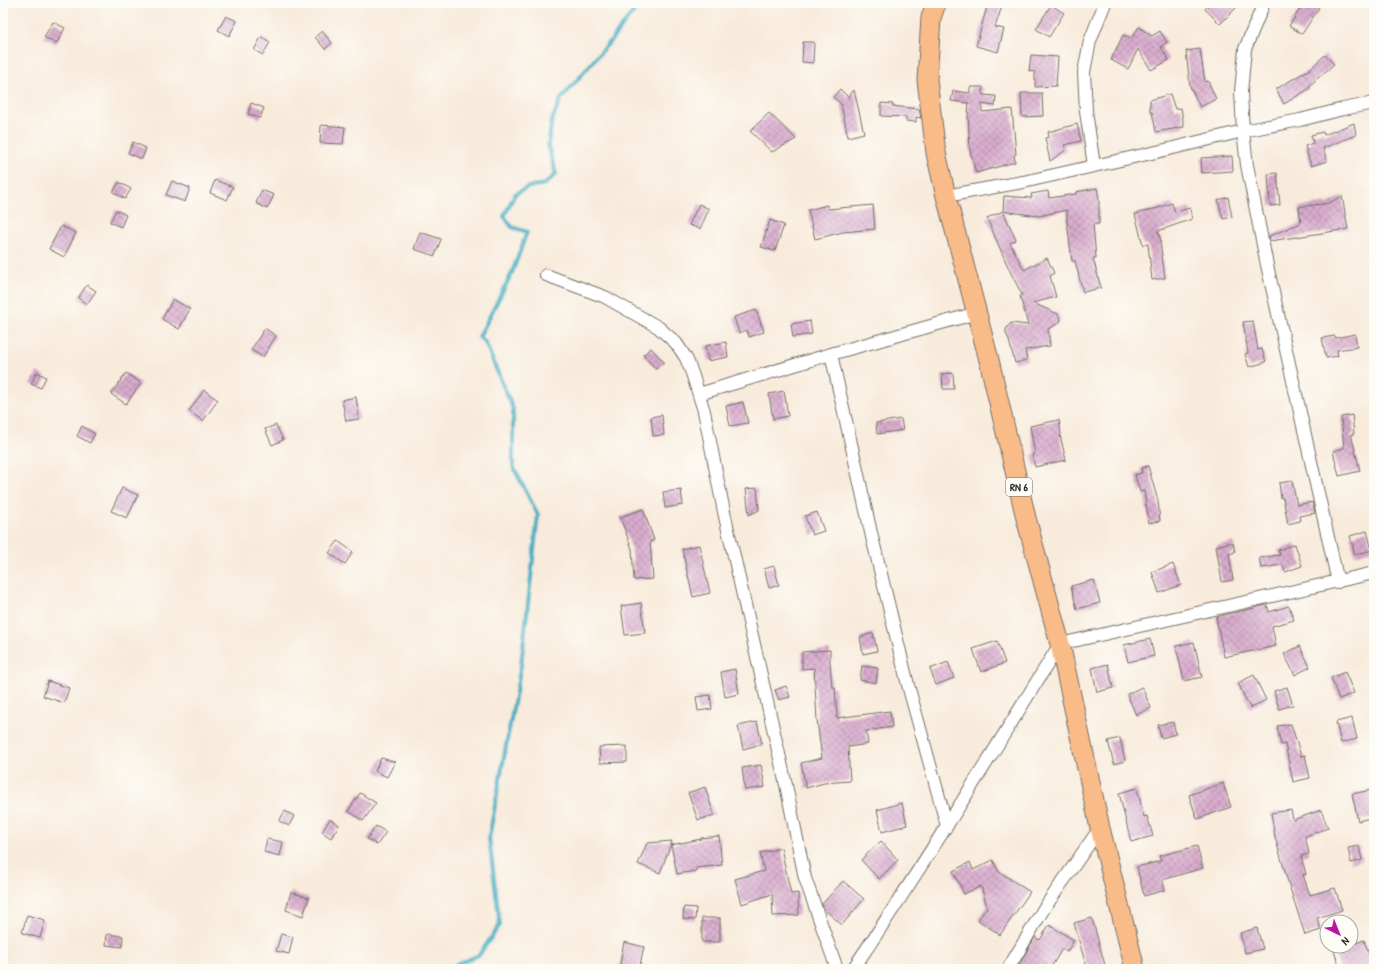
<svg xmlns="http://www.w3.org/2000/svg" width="1377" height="972" font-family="'Patrick Hand',sans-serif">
	<defs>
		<pattern id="building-cross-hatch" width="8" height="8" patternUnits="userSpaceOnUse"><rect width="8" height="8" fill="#d9acce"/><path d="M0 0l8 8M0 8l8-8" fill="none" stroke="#b08ca7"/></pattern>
	</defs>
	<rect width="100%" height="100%" fill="#fdfcf7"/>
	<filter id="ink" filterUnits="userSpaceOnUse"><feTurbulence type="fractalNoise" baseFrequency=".025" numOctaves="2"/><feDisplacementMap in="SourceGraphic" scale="8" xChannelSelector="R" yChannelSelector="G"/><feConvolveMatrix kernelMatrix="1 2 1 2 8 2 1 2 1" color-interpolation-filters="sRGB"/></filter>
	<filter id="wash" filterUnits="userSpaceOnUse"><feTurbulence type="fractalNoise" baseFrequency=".012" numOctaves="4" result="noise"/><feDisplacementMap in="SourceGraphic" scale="16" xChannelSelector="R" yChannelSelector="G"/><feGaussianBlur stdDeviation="0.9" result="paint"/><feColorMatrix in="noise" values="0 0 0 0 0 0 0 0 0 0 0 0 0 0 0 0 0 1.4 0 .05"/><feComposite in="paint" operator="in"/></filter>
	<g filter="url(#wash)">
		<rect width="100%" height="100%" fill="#f8ebdb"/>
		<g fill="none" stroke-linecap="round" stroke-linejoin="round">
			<!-- stream -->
			<path stroke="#45aec4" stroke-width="4" d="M446 969 479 955 500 925 489 838 521 665 538 515 513 466V409L485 342 479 337 512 273 527 232 512 227 504 216 515 194 528 187 545 184 556 174 548 145 552 120 561 99 613 38 640 3"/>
		</g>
		<g id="blocks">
			<!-- building -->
			<path fill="url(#building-cross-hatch)" d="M988 3H1003L995 27 1004 29 998 52 976 46Z
				M1211 3H1241L1220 24 1205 9Z
				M1304 3H1311L1319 8 1302 34 1289 26Z
				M1051 5 1064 13 1049 37 1036 29Z
				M226 16 237 21 229 36 218 30Z
				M53 22 65 28 56 44 44 37Z
				M1139 27 1152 36 1160 31 1167 42 1161 47 1169 60 1151 70 1138 49 1128 69 1111 60 1123 35 1131 39Z
				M322 31 332 43 325 49 315 37Z
				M261 37 270 42 263 55 254 50Z
				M803 42H814L813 63 802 62Z
				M1200 49 1205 82 1208 81 1216 99 1200 107 1190 86 1186 51Z
				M1031 55 1058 57 1056 86 1035 87V72L1029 71Z
				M1325 55 1334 64 1309 86 1310 88 1284 104 1276 89 1310 69Z
				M970 87H983V95L996 96 995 106 982 104V112L1012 109 1016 154 1014 155 1015 162 976 173 970 150 968 114 969 103 951 101 953 91 970 93Z
				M840 89 848 97 854 90 864 133 848 137 841 104 833 97Z
				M1021 93H1042L1043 116 1022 117Z
				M1170 94 1175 109 1181 108 1184 127 1156 132 1152 112H1150V100Z
				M251 103 264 108 260 118 248 114Z
				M881 103 893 104 892 106 919 109 921 118 916 117V122L906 121V117L881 116Z
				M769 113 796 139 772 152 750 131Z
				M1354 123 1356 135 1323 148 1327 161 1311 166 1305 146 1313 143 1311 135 1323 132 1324 135Z
				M1077 124 1081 141 1064 145 1066 150 1050 161 1045 138 1049 137 1048 132Z
				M321 125 345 127 343 144 320 143Z
				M133 142 146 148 142 159 128 153Z
				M1232 156 1233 171 1202 173 1201 158Z
				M1277 173 1280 205 1270 206 1268 174Z
				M215 180 233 187 227 200 210 193Z
				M172 181 190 188 185 202 166 195Z
				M119 182 131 189 125 199 113 192Z
				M1097 188 1099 200V224H1093L1096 258H1093L1101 288 1083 292 1075 261H1072L1067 222V210L1038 216 1003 211 1004 196 1032 198 1031 194 1048 191 1049 198 1076 194V192Z
				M262 190 274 195 267 209 256 203Z
				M1342 196 1348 229 1270 241 1269 236 1301 223 1299 207 1329 203Z
				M1228 197 1232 217 1223 219 1218 200Z
				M1172 203 1175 212 1190 208 1192 219 1158 231 1161 241H1160L1165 278 1152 280 1148 244 1143 245 1135 214 1158 208Z
				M699 204 709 209 700 229 689 225Z
				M827 205 828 209 873 205 875 229 843 232 815 239 808 210Z
				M116 210 126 215 121 227 110 222Z
				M1003 211 1016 240 1010 243 1024 270 1047 258 1054 273 1050 276 1056 297 1033 303 1058 314 1061 320 1059 323 1048 329 1050 346 1025 350 1027 360 1015 363 1008 337 1006 334V329L1011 323 1028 325 1020 296 1022 295 1008 267 987 218Z
				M770 220 784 225 775 251 761 247Z
				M61 226 76 233 64 257 49 249Z
				M420 232 441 239 435 256 414 249Z
				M87 285 96 291 87 304 78 298Z
				M173 299 190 309 179 329 162 319Z
				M756 310 764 332 749 337 747 330 739 333 734 317Z
				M810 321 812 334 793 337 791 324Z
				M1253 321 1258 350 1262 349 1266 362 1249 367 1245 354 1248 353 1243 322Z
				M265 328 276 336 263 357 251 350Z
				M1355 334 1357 347 1337 350 1338 356 1326 358 1322 338 1335 336 1336 338Z
				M726 342 728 357 708 361 705 346Z
				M651 348 664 362 656 369 643 355Z
				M37 372 46 377 41 388 31 384Z
				M126 373 141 383 126 404 111 394Z
				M953 373 954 389H943L942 374Z
				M204 390 218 400 203 421 189 411Z
				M784 391 788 416 773 419 769 394Z
				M356 397 359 419 346 421 342 400Z
				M743 402 748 423 730 426 726 406Z
				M662 415 664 435 653 436 651 417Z
				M1352 415 1354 434H1351L1360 471 1339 476 1333 451 1344 448 1341 417Z
				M901 419 903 430 877 434 876 423Z
				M1059 420 1061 434 1060 435 1066 460 1035 467 1032 455 1035 454 1030 426Z
				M276 425 283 440 272 445 265 429Z
				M82 426 95 434 90 443 77 436Z
				M1148 466 1158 501 1160 521 1149 523 1144 491 1140 492 1135 475 1142 473 1141 468Z
				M1292 481 1297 505 1312 502 1315 513 1299 516 1300 521 1288 524 1283 498H1281L1279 483Z
				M122 488 138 495 127 518 111 511Z
				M757 488 759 510 749 515 746 489Z
				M681 490 683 505 665 508 663 492Z
				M643 509 654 540 650 542 653 579 634 580 632 549 620 517Z
				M817 512 824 531 812 535 805 516Z
				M1367 531 1372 550 1355 555 1350 536Z
				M338 541 353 552 345 564 329 553Z
				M1233 542 1235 552 1229 554 1233 580 1222 582 1216 546Z
				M1295 544 1302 566 1285 572 1283 565 1261 568 1259 558 1280 555 1278 550Z
				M699 545 710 593 693 597 682 549Z
				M1173 564 1181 585 1159 593 1152 572Z
				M774 566 779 585 769 588 764 569Z
				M1094 580 1100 603 1077 609 1071 586Z
				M641 603 645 633 625 635 621 606Z
				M1267 605 1269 612 1289 606 1294 620 1272 626 1276 646 1224 657 1216 617Z
				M873 633 877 651 863 654 860 637Z
				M1150 639 1154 656 1128 662 1124 645Z
				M997 641 1005 663 981 672 973 649Z
				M1194 642 1202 677 1184 681 1176 646Z
				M1300 646 1310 667 1295 675 1284 654Z
				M830 650V661H829L830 662 832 687H835L837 718 890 711 892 727 866 731 868 744 848 747 850 781 824 783 806 788 801 763 822 758 817 720 814 668 802 669V652Z
				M948 662 954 678 936 685 930 669Z
				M1108 664 1113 688 1097 692 1092 668Z
				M862 666 878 668 876 683 860 680Z
				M735 669 739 694 725 697 721 672Z
				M1345 672 1354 693 1339 699 1331 678Z
				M1254 675 1266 700 1250 708 1238 683Z
				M48 681 69 688 64 703 43 696Z
				M786 686 790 697 779 700 775 690Z
				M1142 687 1151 708 1136 715 1127 694Z
				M1287 687 1293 705 1279 709 1274 691Z
				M710 695 712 709 698 711 696 697Z
				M1352 718 1357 739 1341 743 1336 722Z
				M757 722 762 744 743 749 738 726Z
				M1173 722 1176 734 1161 738 1158 725Z
				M1291 724 1301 756 1305 755 1310 778 1293 782 1285 744 1281 745 1277 726Z
				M1120 738 1125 761 1114 764 1108 741Z
				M627 746V762L600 763 599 747Z
				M381 758 395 762 387 777 375 771Z
				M761 765 765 787 745 790 742 768Z
				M1223 783 1231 807 1197 819 1189 795Z
				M705 787 714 815 698 820 688 793Z
				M1137 788 1144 817 1147 816 1153 836 1131 842 1119 793Z
				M1371 790 1374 805V817L1358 821 1352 794Z
				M360 793 376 803 363 821 348 811Z
				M902 803 907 825 882 832 877 810Z
				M1291 810 1293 820 1321 810 1328 828 1305 836 1309 854 1301 856 1306 874 1303 875 1310 895 1335 888 1342 910 1317 918 1321 930 1305 935 1288 882 1275 837 1271 813Z
				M285 811 294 816 289 826 279 821Z
				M330 819 339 825 331 838 322 832Z
				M376 826 386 832 377 845 367 839Z
				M719 836 722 865 696 868V871L677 874 671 845 701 839V838Z
				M267 839 283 842 280 856 264 852Z
				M672 841 660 873 638 864 647 843Z
				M881 841 898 860 879 879 861 860Z
				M1197 846 1203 868 1162 880 1165 890 1144 896 1137 867 1161 861 1159 856Z
				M1359 846 1362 860 1351 863 1348 848Z
				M781 848 791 894 798 893 799 915 773 916 772 894 742 904 735 879 764 871 760 853Z
				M993 860 998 871 1030 892 1000 935 978 920 987 907 981 886 964 894 953 871 970 862 973 870Z
				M843 881 864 899 842 925 824 909 822 904Z
				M291 892 309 898 303 916 286 910Z
				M684 907 696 908 695 920 683 919Z
				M27 915 45 920 40 938 22 933Z
				M702 918H720V942H702Z
				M1092 918 1106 969H1087L1074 923Z
				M1049 925 1074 940 1067 952 1062 949 1050 969H1017L1035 937 1040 940Z
				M1257 928 1263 949 1245 953 1240 933Z
				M107 934 123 936 122 947 106 945Z
				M281 934 293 937 289 954 276 951Z
				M1364 940 1374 969H1340L1334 951 1351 946V945Z
				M624 942 644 947 639 969H619Z"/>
		</g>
	</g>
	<g filter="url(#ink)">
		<use href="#blocks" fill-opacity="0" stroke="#736e69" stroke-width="1"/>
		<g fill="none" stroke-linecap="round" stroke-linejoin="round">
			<defs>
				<path id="minor" d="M1264 3 1245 49 1241 92 1243 131 1247 165 1267 265 1338 582
					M1094 166 1086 111 1084 72 1090 41 1105 3
					M946 196 1023 182 1165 150 1243 131 1300 120 1343 109 1374 103
					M546 275 605 297 658 327 676 343 686 358 692 373 704 411 724 512 786 785 805 878 837 969
					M831 354 872 537 908 685 947 826
					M699 394 831 354 977 313
					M853 969C925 863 992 754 1060 644L1374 573
					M1008 969 1043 910 1100 828"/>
				<path id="primary" d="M936 3 931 18 927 80 936 153 946 196 989 360 1026 518 1060 644 1100 828 1135 969"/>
			</defs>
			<!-- minor casing -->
			<use href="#minor" stroke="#736e69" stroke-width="14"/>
			<!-- primary casing -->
			<use href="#primary" stroke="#736e69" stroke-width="21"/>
			<!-- minor -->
			<use href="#minor" stroke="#fff" stroke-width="12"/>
			<!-- primary -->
			<use href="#primary" stroke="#f9bc89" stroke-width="19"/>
		</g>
	</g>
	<g text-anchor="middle" stroke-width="3" stroke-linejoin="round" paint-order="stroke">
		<!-- shield labels -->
		<rect fill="#fdfcf7" stroke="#6a6a68" stroke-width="1" x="1006" y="478" width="26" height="18" rx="3"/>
		<g font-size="11" font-weight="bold" fill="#2b2b2b">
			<text x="1019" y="491">RN 6</text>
		</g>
	</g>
	<!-- margin -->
	<rect width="1377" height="972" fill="none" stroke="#fdfcf7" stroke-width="16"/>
	<!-- north arrow -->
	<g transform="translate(1339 934) rotate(137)"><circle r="19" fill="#fdfcf7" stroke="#a9a8a5"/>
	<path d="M0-3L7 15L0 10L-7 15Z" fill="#b5179e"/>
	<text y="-6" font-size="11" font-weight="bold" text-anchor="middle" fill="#2b2b2b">N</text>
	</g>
</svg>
